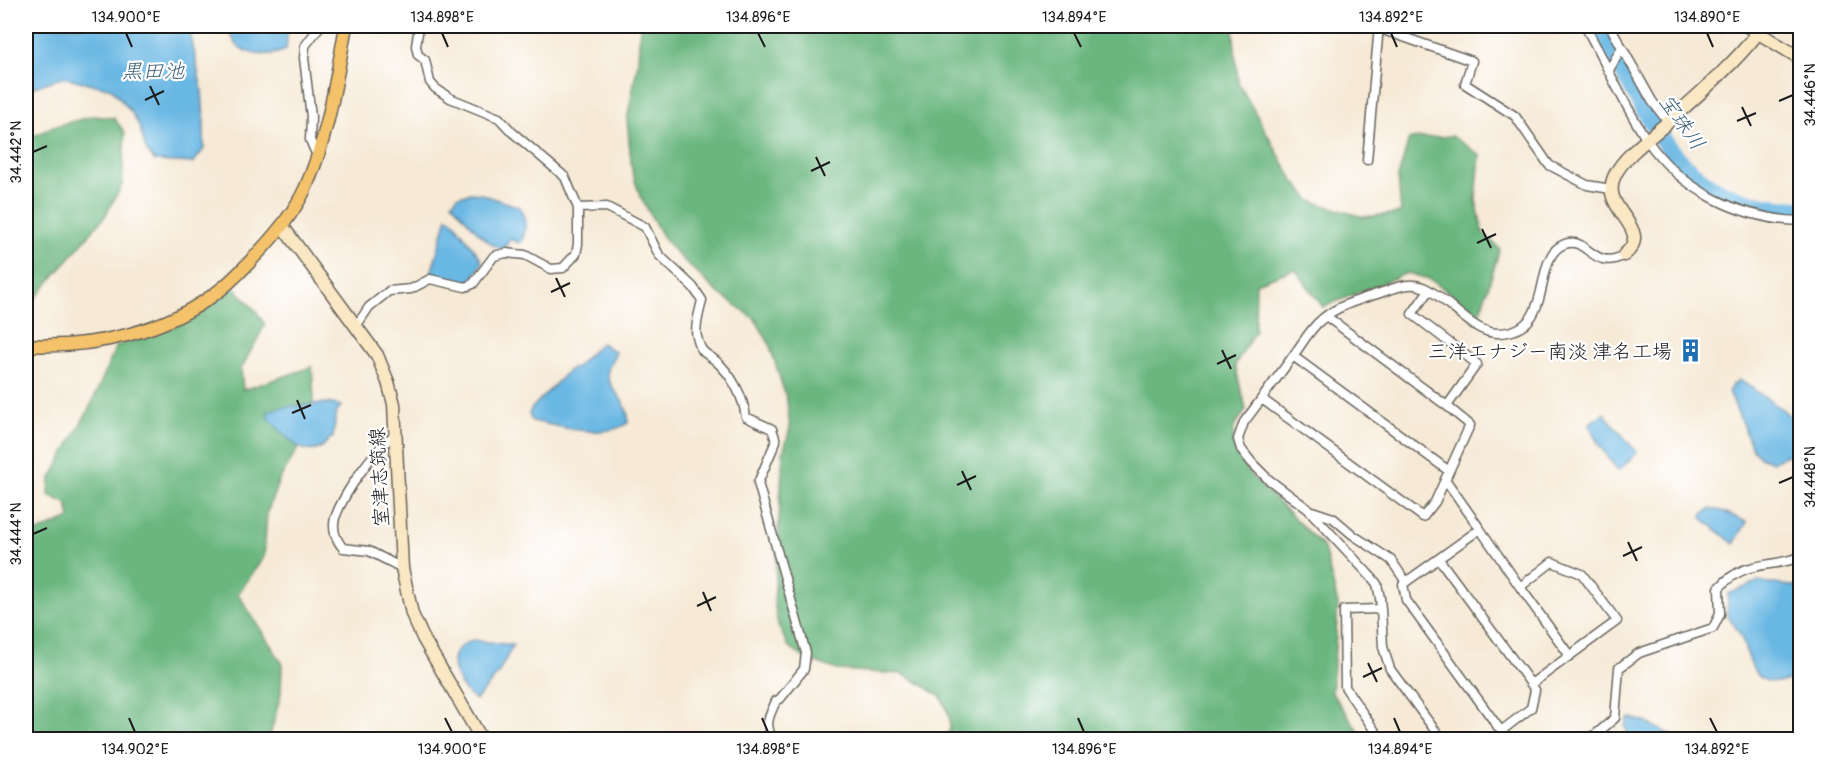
<svg xmlns="http://www.w3.org/2000/svg" width="1826" height="765" font-family="Pangolin,'Klee One',sans-serif">
	<rect width="100%" height="100%" fill="#fff"/>
	<filter id="ink" filterUnits="userSpaceOnUse"><feTurbulence type="fractalNoise" baseFrequency=".0167" numOctaves="2"/><feDisplacementMap in="SourceGraphic" scale="12" xChannelSelector="R" yChannelSelector="G"/><feConvolveMatrix kernelMatrix="1 2 1 2 8 2 1 2 1" color-interpolation-filters="sRGB"/></filter>
	<filter id="wash" filterUnits="userSpaceOnUse"><feTurbulence type="fractalNoise" baseFrequency=".008" numOctaves="4" result="noise"/><feDisplacementMap in="SourceGraphic" scale="24" xChannelSelector="R" yChannelSelector="G"/><feGaussianBlur stdDeviation="1.35" result="paint"/><feColorMatrix in="noise" values="0 0 0 0 0 0 0 0 0 0 0 0 0 0 0 0 0 1.4 0 .05"/><feComposite in="paint" operator="in"/></filter>
	<g filter="url(#wash)">
		<rect width="100%" height="100%" fill="#f6e9d5"/>
		<!-- forest -->
		<path fill="#69b67e" stroke="#42694d" stroke-width="1.5" d="M640 26H1233L1238 82 1293 180 1311 201 1363 217 1401 213 1398 177 1409 139 1452 136 1480 155 1476 200 1483 233 1500 249 1480 313 1429 279 1407 273 1323 307 1295 269 1256 283 1255 331 1235 365 1246 410 1234 427 1233 448 1251 475 1324 548 1338 604 1332 693 1364 739H943L950 730 949 715 941 697 918 682 902 674 837 670 803 657 788 646 778 625 774 602 783 453 790 428 787 401 769 343 755 319 717 292 677 254 662 236 640 196 632 171 627 120 638 62Z
			M93 116 114 118 125 133 122 185 105 216 34 300 26 318V140L52 127Z
			M234 287 257 312 265 325 241 369 243 390 312 367 314 397 305 437 279 480 267 513 264 557 238 594 282 663 281 694 270 736 268 740H26V537L70 518 67 504 49 495 50 480 93 401 116 346 152 335 185 320Z"/>
		<!-- water -->
		<path fill="#69b7e3" stroke="#426a80" stroke-width="1.5" d="M26 26H189L202 91 204 120V149L193 163 155 161 146 150 140 128 132 113 112 89 63 77 32 88 26 85Z
			M227 26H288L286 50C272 56 252 57 239 47 233 42 230 32 227 26Z
			M471 193 481 194 520 207C526 218 527 229 522 241L519 243 510 239 504 249C486 247 465 217 452 203L458 196Z
			M447 217 452 219 480 257 482 263 471 281 463 283 431 274Z
			M601 343 616 352C614 357 609 365 608 370 605 389 631 400 628 423 604 440 558 426 532 421L529 414 532 408 569 370 575 368Z
			M1740 380 1782 409 1800 425V449L1772 462 1760 457 1752 448 1729 391 1732 385Z
			M328 403 341 406 336 413 333 438 329 439C310 469 282 433 268 417V411L283 407Z
			M1604 413 1637 453 1619 470H1617L1598 443 1590 426 1591 422Z
			M1710 509 1722 511 1747 522 1734 544 1702 518 1703 514Z
			M1757 582 1800 587V677C1738 700 1757 643 1727 617L1728 594Z
			M473 640 513 645 498 674 476 700C464 693 452 674 453 659 455 649 465 643 473 640Z
			M1632 718 1645 722 1679 739H1630L1625 726 1628 719Z"/>
		<g fill="none" stroke-linecap="round" stroke-linejoin="round">
			<!-- river -->
			<path stroke="#69b7e3" stroke-width="18" d="M1597 26C1654 117 1671 207 1800 209"/>
		</g>
	</g>
	<g filter="url(#ink)">
		<g fill="none" stroke-linecap="round" stroke-linejoin="round">
			<defs>
				<path id="street" d="M1372 26 1472 61 1465 84 1515 116 1549 165 1587 185 1611 189
					M1585 26C1606 63 1623 104 1647 140 1681 190 1740 219 1800 221
					M1610 26 1652 101 1668 122
					M1609 70 1622 47
					M317 156 310 140 311 117 304 58 305 46 320 26
					M1367 160 1379 26
					M578 208 607 207 645 227 659 255 693 287 702 300C700 311 694 327 697 337 701 354 705 352 716 361 732 375 743 396 746 417L772 429 776 441 758 483 806 653 804 669 780 699 776 701C769 717 764 723 773 740
					M1326 316 1447 406
					M357 325 369 307 389 291 411 289 430 279 465 287 473 284 494 256 506 253 525 255 551 269 563 268 576 254 578 244V208L565 177 512 132 499 118 450 98 435 88 430 82 425 60 418 55 416 46 419 26
					M1293 356 1449 471
					M1262 399 1423 517 1435 502 1470 425 1447 406 1477 364 1412 314 1429 290
					M397 434C376 445 343 495 335 518 332 529 336 540 343 548L369 551 402 568
					M1445 479 1480 529
					M1312 511 1333 518 1353 535 1391 560 1406 582
					M1439 559 1531 684
					M1520 587 1570 656
					M1381 609 1383 647 1390 669 1442 740
					M1501 731 1531 708 1535 690 1531 684 1617 621 1582 574 1552 562 1520 587 1480 529 1403 584 1406 600 1501 731 1510 740
					M1381 740 1345 687 1344 610 1381 609 1380 598 1377 584 1373 579 1308 509 1268 479 1252 463 1241 449 1238 439 1244 422C1261 400 1277 378 1293 356 1302 344 1310 329 1321 320 1337 305 1363 299 1383 292 1395 288 1410 281 1423 287 1448 297 1471 334 1499 333 1554 331 1533 265 1559 247 1586 229 1591 274 1624 255
					M1582 740 1595 735 1615 718 1619 668 1639 653 1713 628 1720 614 1719 588C1745 559 1768 569 1800 557"/>
				<path id="secondary" d="M1747 26 1800 58
					M283 227 377 355 388 382 394 404 402 568 412 614 423 638 482 740
					M1624 255C1657 228 1597 210 1615 175 1624 156 1651 137 1667 123 1699 94 1731 67 1758 33"/>
				<path id="primary" d="M26 345C92 349 167 332 220 290 234 279 247 265 259 252 277 233 294 213 305 189 328 138 336 80 346 26"/>
			</defs>
			<!-- street casing -->
			<use href="#street" stroke="#68645d" stroke-width="11"/>
			<!-- secondary casing -->
			<use href="#secondary" stroke="#68645d" stroke-width="15"/>
			<!-- primary casing -->
			<use href="#primary" stroke="#68645d" stroke-width="15"/>
			<!-- street -->
			<use href="#street" stroke="#fff" stroke-width="8"/>
			<!-- secondary -->
			<use href="#secondary" stroke="#fae7c3" stroke-width="12"/>
			<!-- primary -->
			<use href="#primary" stroke="#f3c26a" stroke-width="12"/>
		</g>
	</g>
	<!-- ticks -->
	<path fill="none" stroke="#1c1c1c" stroke-width="2" d="M126 33 132 47M442 33 448 47M758 33 765 47M1074 33 1081 47M1391 33 1397 47M1707 33 1713 47M150 86 159 105M145 100 164 91M1779 101 1793 95M1742 107 1751 126M1737 121 1756 113M33 152 47 146M816 157 825 176M811 171 830 162M1482 229 1491 248M1477 243 1496 234M556 278 565 297M551 292 570 283M1222 350 1231 369M1217 364 1236 355M297 400 305 419M292 413 311 405M962 471 971 490M1779 483 1793 477M957 485 976 476M33 534 47 528M1628 542 1637 561M1623 556 1642 547M703 592 711 611M697 606 716 597M1368 663 1377 682M1363 677 1382 668M129 718 135 732M445 718 452 732M762 718 768 732M1078 718 1084 732M1394 718 1400 732M1710 718 1717 732"/>
	<!-- icons -->
	<defs>
		<symbol id="building-bare" viewBox="-9 -9 18 18"><path d="M-4-6H4V6H1V3H-1V6H-4ZM-2.5-4.3h1.7v1.8h-1.7ZM.8-4.3h1.7v1.8H.8ZM-2.5-1h1.7V.8h-1.7ZM.8-1h1.7V.8H.8Z" fill="#1f6fb2" stroke="#fff" stroke-width="2.5" paint-order="stroke"/></symbol>
	</defs>
	<g fill-rule="evenodd">
		<use href="#building-bare" x="1674" y="334" width="33" height="33"/>
	</g>
	<g text-anchor="middle" stroke-width="4.5" stroke-linejoin="round" paint-order="stroke">
		<!-- poi labels -->
		<g font-size="20" fill="#1c1c1c" stroke="#fff" text-anchor="end">
			<text x="1672" y="358">三洋エナジー南淡 津名工場</text>
		</g>
		<!-- street labels -->
		<g font-size="20" fill="#1c1c1c" stroke="#fff">
			<text transform="translate(379 477) rotate(-93)" y="7">室津志筑線</text>
		</g>
		<!-- water labels -->
		<g font-size="21" font-style="italic" fill="#3f6276" stroke="#fff">
			<text x="153" y="78">黒田池</text>
			<text transform="translate(1682 122) rotate(55)" y="7">宝珠川</text>
		</g>
	</g>
	<!-- margin -->
	<rect width="1826" height="765" fill="none" stroke="#fff" stroke-width="66"/>
	<rect x="33" y="33" width="1760" height="699" fill="none" stroke="#1c1c1c" stroke-width="2"/>
	<g font-size="15" text-anchor="middle" fill="#1c1c1c">
		<text x="126" y="22">134.900°E</text>
		<text x="442" y="22">134.898°E</text>
		<text x="758" y="22">134.896°E</text>
		<text x="1074" y="22">134.894°E</text>
		<text x="1391" y="22">134.892°E</text>
		<text x="1707" y="22">134.890°E</text>
		<text transform="translate(1810 95) rotate(-90)" y="5">34.446°N</text>
		<text transform="translate(16 152) rotate(-90)" y="5">34.442°N</text>
		<text transform="translate(1810 477) rotate(-90)" y="5">34.448°N</text>
		<text transform="translate(16 534) rotate(-90)" y="5">34.444°N</text>
		<text x="135" y="754">134.902°E</text>
		<text x="452" y="754">134.900°E</text>
		<text x="768" y="754">134.898°E</text>
		<text x="1084" y="754">134.896°E</text>
		<text x="1400" y="754">134.894°E</text>
		<text x="1717" y="754">134.892°E</text>
	</g>
</svg>
